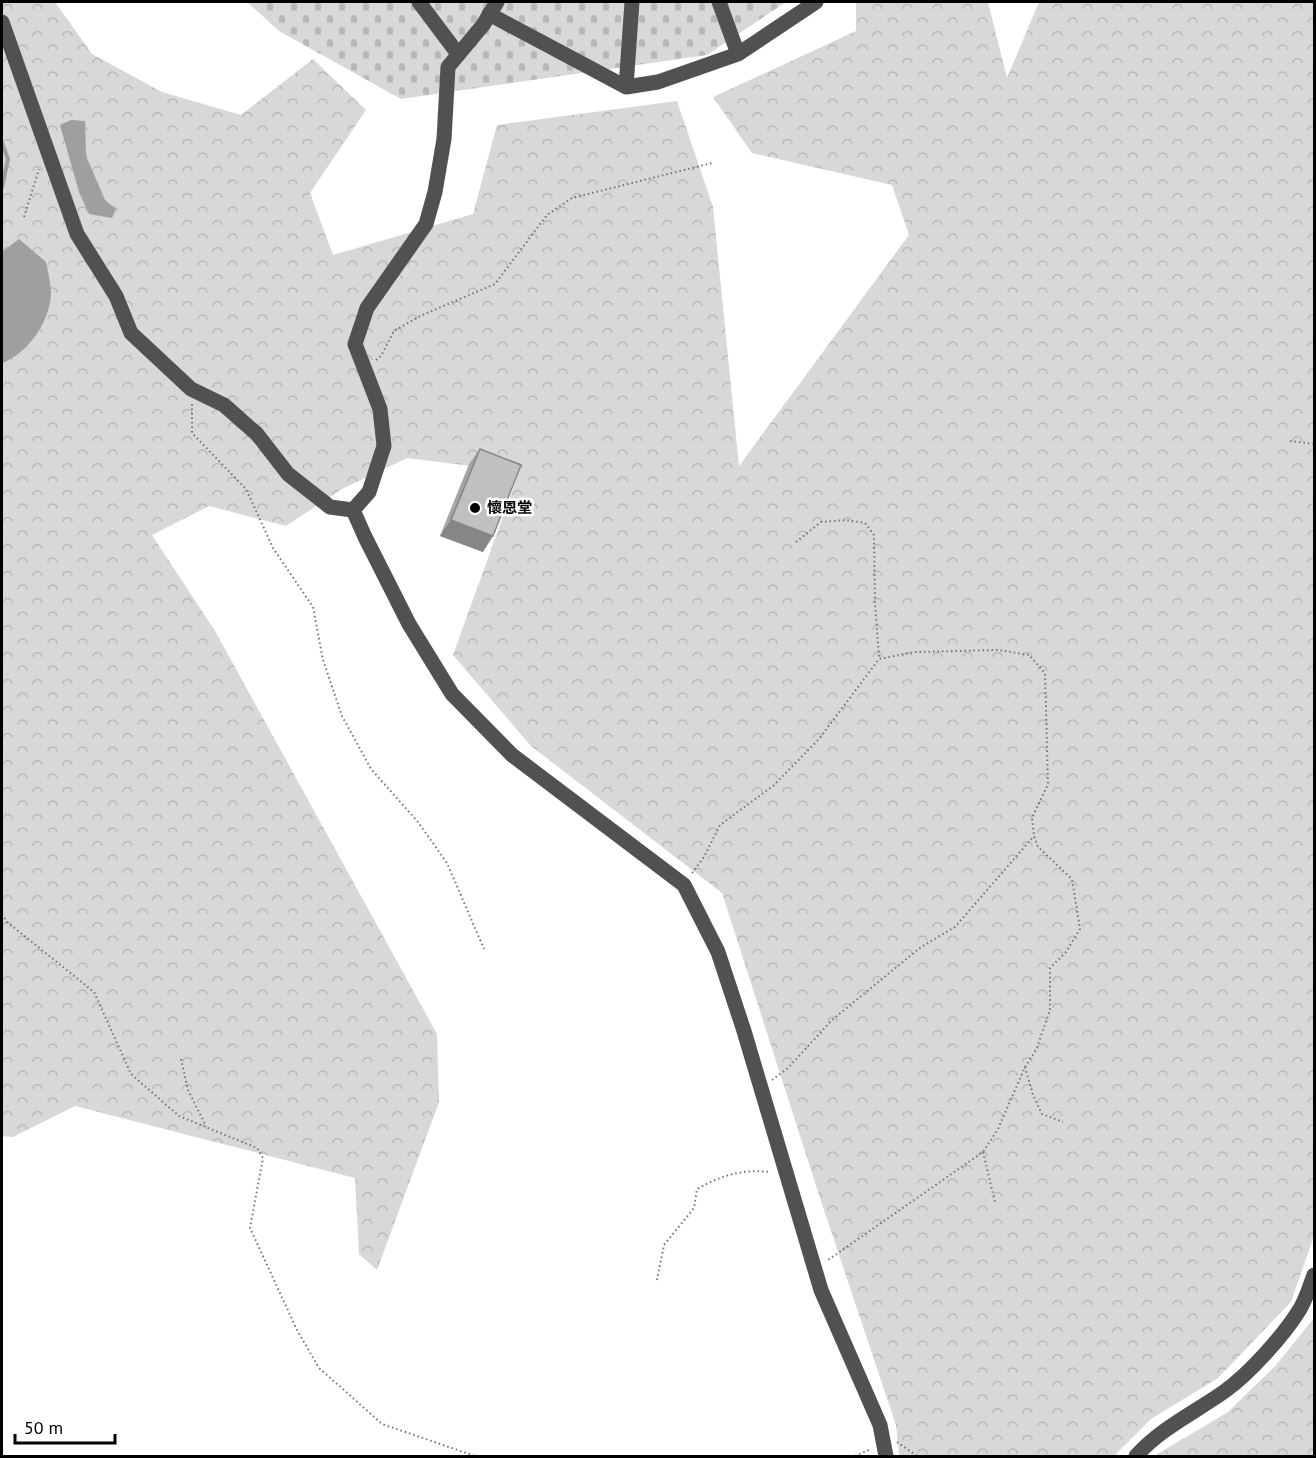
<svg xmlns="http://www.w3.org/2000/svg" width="1316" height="1458" font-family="'PT Sans','Noto Sans TC',sans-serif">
	<defs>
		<pattern id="forest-crowns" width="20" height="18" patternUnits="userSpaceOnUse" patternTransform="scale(1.5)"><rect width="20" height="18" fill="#d8d8d8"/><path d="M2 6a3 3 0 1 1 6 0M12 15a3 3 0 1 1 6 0" fill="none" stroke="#b8b8b8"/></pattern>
		<pattern id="cemetery-stones" width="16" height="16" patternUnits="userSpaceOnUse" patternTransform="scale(1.5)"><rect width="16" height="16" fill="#d8d8d8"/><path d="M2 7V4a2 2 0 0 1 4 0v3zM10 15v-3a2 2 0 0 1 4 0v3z" fill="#b8b8b8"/></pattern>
	</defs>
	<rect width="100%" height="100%" fill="#fff"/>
	<!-- forest -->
	<path fill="url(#forest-crowns)" d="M2 2H55L92 54 162 92 241 115 313 59 366 110 310 193 333 255 473 214 497 125 677 101 713 207 739 466 909 235 892 185 752 153 713 97 856 31V2H988L1007 78 1039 2H1314V1236L1291 1302 1218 1378 1151 1419 1114 1456H899L896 1425 820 1198 722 893 531 746 453 655 519 472 407 458 342 489 286 526 209 506 152 535 215 631 437 1034 439 1102 377 1270 359 1254 355 1178 75 1106 13 1137 2 1136Z
		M1314 1318V1456H1154L1228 1412 1276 1365Z"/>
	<!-- cemetery -->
	<path fill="url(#cemetery-stones)" d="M247 2H786L707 55 401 99 279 31Z"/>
	<!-- water -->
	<path fill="#9f9f9f" d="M71 120 85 121 86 156 105 200 116 209 112 218 89 214 79 192 60 125Z
		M19 239 46 262C48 272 51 284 51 295 49 323 28 353 2 363V252Z"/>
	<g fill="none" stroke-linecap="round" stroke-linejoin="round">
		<!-- stream -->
		<path stroke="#9f9f9f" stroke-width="4" d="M2 143 8 159 2 187"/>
		<!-- path -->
		<path stroke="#737373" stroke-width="2" stroke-dasharray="1.5 3" stroke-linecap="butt" d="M24 217 39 169
			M376 360 381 356 394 331 420 316 495 284 547 215 572 198 712 163
			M192 404V433L246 489 273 548 313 607 323 660 342 716 371 769 418 822 447 863 484 949
			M1290 441 1314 444
			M796 542 821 522 846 520 865 523 874 535 875 603 879 657
			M692 873 704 857 720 825 773 786 819 739 879 659 915 652 998 650 1029 655 1045 673 1048 784 1032 818 1034 836 1038 847 1072 879 1080 929 1066 952 1050 968V1010L1036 1050 1025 1067 998 1129 983 1152 828 1260
			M2 914 7 922 94 992 131 1074 179 1116 257 1148 263 1158 250 1228 297 1330 319 1368 382 1424 475 1456
			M181 1059 188 1090 206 1126
			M1025 1067 1033 1095 1042 1114 1063 1122
			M772 1080 788 1068 832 1020 921 947 955 927 1034 836
			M983 1152 995 1202
			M657 1280 664 1245 694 1208 697 1189C722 1175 742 1169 771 1172
			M897 1442 917 1456
			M855 1456 871 1449"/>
		<!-- minor -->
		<path stroke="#515151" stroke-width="15" d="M419 2 458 54
			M719 2 738 54
			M489 14 626 87 658 82 738 54 816 2
			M2 22 77 234 116 296 131 333 191 389 224 405 257 434 288 474 330 507 353 510 365 537 409 624 452 694 512 755 684 885 718 952 744 1031 821 1290 880 1425 886 1456
			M626 87 632 2
			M353 510 369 492 384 446 380 409 355 344 367 308 426 224 435 192 444 139 448 67 483 25 497 2
			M1136 1456C1161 1428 1194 1413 1225 1391 1250 1373 1284 1335 1300 1309 1306 1299 1310 1286 1314 1275"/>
	</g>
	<!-- wall -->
	<path fill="#a5a5a5" d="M480 449 483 552 440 536 469 464Z"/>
	<!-- shaded-wall -->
	<path fill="#868686" d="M451 520 493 536 483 552 440 536Z"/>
	<!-- building -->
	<path fill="#c0c0c0" stroke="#868686" stroke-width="1.5" d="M480 449 521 465 493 536 451 520Z"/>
	<!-- markers -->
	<circle fill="#000" stroke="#fff" stroke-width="2" cx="475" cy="508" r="6"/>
	<g text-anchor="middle" stroke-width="5" stroke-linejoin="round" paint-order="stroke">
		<!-- poi labels -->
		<g font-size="15" font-weight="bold" fill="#000" stroke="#fff" text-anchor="start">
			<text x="487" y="513">懷恩堂</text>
		</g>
	</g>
	<!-- border -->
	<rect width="1316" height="1458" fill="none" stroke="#000000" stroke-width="6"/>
	<!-- scale -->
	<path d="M15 1434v9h100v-9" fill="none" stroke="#000000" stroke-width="3"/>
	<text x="24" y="1434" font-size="18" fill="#000000" stroke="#ffffff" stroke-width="4.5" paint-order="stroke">50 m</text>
</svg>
